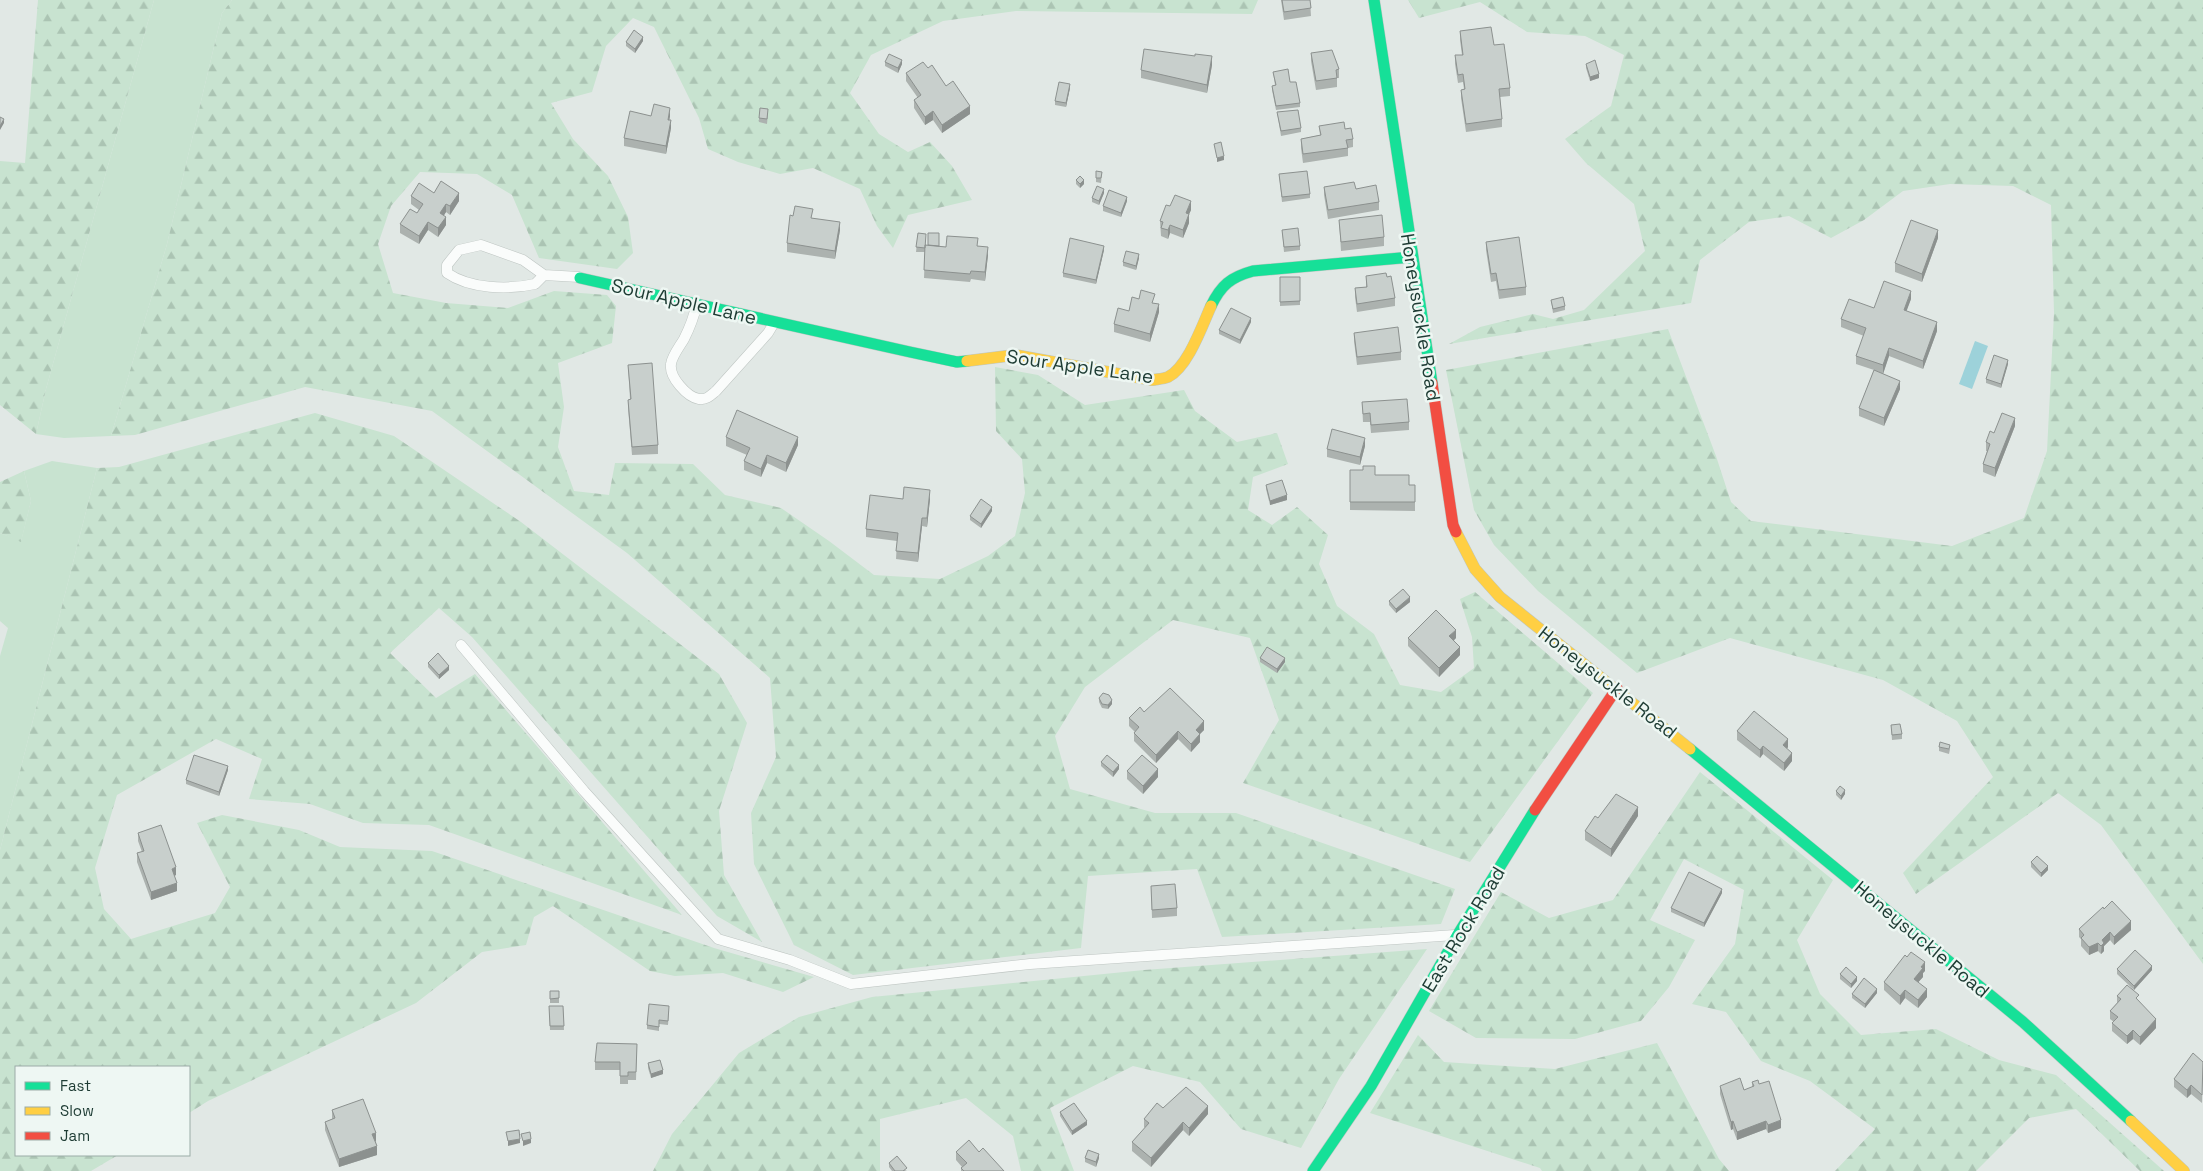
<svg xmlns="http://www.w3.org/2000/svg" width="2203" height="1171" font-family="'Space Grotesk',sans-serif">
	<defs>
		<pattern id="forest-firs" width="22" height="20" patternUnits="userSpaceOnUse" patternTransform="scale(1.25)"><rect width="22" height="20" fill="#c8e3d0"/><path d="M5 1l3.5 6h-7zM16 11l3.5 6h-7z" fill="#abc4b3"/></pattern>
	</defs>
	<rect width="100%" height="100%" fill="#e1e8e5"/>
	<!-- grass -->
	<path fill="#c8e3d0" d="M154 0H232L222 13 167 244 111 436 64 438 36 434 46 389Z
		M52 461 97 468 0 850V656L8 628 0 621V533L21 541 31 501 24 471Z"/>
	<!-- forest -->
	<path fill="url(#forest-firs)" d="M38 0H154L46 389 36 434 0 405V161L25 163Z
		M232 0H1258L1252 14 1016 11 943 21 871 55 850 93 879 134 908 152 930 142 952 166 972 200 908 215 893 248 877 226 860 189 813 168 780 174 738 162 708 149 699 118 654 27 633 18 606 46 592 92 551 103 573 139 608 176 628 217 633 253 617 269 539 258 512 195 477 174 420 172 391 206 378 244 393 293 446 303 508 308 554 291 607 295 616 306 612 343 558 363 564 407 558 447 574 491 609 495 615 463 693 464 725 495 781 508 829 541 874 575 940 579 988 556 1015 536 1025 493 1022 459 996 431 995 367 1038 375 1085 405 1184 390 1195 411 1237 442 1277 433 1288 464 1253 477 1248 510 1272 525 1297 507 1328 535 1319 564 1337 606 1374 634 1400 685 1441 692 1474 668 1472 637 1460 599 1475 592 1593 693 1470 862 1243 783 1279 720 1250 638 1173 620 1085 687 1055 736 1070 789 1155 813H1236L1455 889 1441 924 1222 937 1197 869 1088 876 1081 948 853 975 794 945 754 864 751 813 776 757 770 678 627 553 432 411 305 387 135 435 111 436 167 244 222 13Z
		M1408 0H2203V964L2101 825 2058 793 1916 894 1903 873 1993 777 1957 721 1883 680 1730 638 1637 673 1538 591 1494 545 1474 510 1446 370 1668 329 1716 456 1731 502 1751 521 1952 546 2024 518 2047 451 2054 313 2051 205 2013 186 1950 184 1903 191 1864 220 1831 238 1789 216 1749 222 1700 260 1691 303 1449 344 1480 327 1533 314 1553 319 1584 310 1645 251 1634 204 1586 163 1565 139 1611 106 1624 55 1585 36 1527 32 1480 2 1419 18Z
		M315 413 394 436 521 522 719 674 747 723 719 811 724 875 762 942 717 916 472 637 439 608 390 653 436 698 475 674 682 915 429 825 363 823 310 804 249 799 262 759 216 739 117 795 95 868 104 909 131 939 215 913 230 887 197 823 222 815 299 830 340 847 432 851 714 948 814 977 783 992 723 973 675 976 650 971 553 906 534 917 526 945 482 952 416 1003 208 1101 189 1113V1067H16V1155H118L91 1171H0V850L97 468 119 467Z
		M24 471 31 501 21 542 0 533V482Z
		M1700 772 1833 880 1797 940 1820 994 1861 1035 1936 1029 1999 1060 2056 1075 2164 1171H2140L2076 1109 2029 1118 1976 1171H1835L1875 1129 1810 1081 1761 1061 1726 1012 1692 1004 1735 944 1744 890 1684 859 1650 920 1695 940 1669 987 1641 1021 1575 1039 1476 1038 1429 1011 1501 892 1549 918 1613 900Z
		M1427 949 1339 1079 1301 1148 1241 1129 1200 1082 1133 1066 1050 1108 1074 1171H1021L1013 1136 966 1098 880 1119V1171H653L672 1134 739 1053 799 1017 872 997 1144 970Z
		M1418 1035 1444 1062 1555 1069 1657 1043 1719 1159 1729 1171H1542L1540 1168 1370 1113Z"/>
	<!-- water -->
	<path fill="#9dd2da" d="M1975 341 1988 346 1972 389 1959 384Z"/>
	<g fill="none" stroke-linecap="round" stroke-linejoin="round">
		<defs>
			<path id="lane" d="M544 275 535 284C508 290 470 289 447 273V265L459 250 481 245 523 260 544 275 579 277
				M696 306C694 317 689 329 684 339 680 346 672 356 671 364 669 377 687 397 699 399 707 400 711 395 716 391L768 333 774 323
				M461 645 584 791 718 939 790 960 851 984 1030 964 1455 935"/>
			<path id="fast" d="M1374 0 1432 383
				M580 278 910 352 957 362 967 361
				M1211 306C1221 285 1231 277 1253 271L1412 257
				M1690 749 2023 1022 2131 1121
				M1313 1171 1371 1086 1457 936 1535 810"/>
			<path id="slow" d="M967 361 1015 355 1152 380C1157 379 1163 379 1168 377 1188 367 1202 326 1211 306
				M1456 532 1475 569 1500 597 1690 749
				M2131 1121 2184 1171"/>
			<path id="jam" d="M1432 383 1453 525 1456 532
				M1535 810 1617 688"/>
		</defs>
		<!-- lane casing -->
		<use href="#lane" stroke="#bec5c2" stroke-width="11"/>
		<!-- fast casing -->
		<use href="#fast" stroke="#bdc6c2" stroke-width="12"/>
		<!-- slow casing -->
		<use href="#slow" stroke="#bdc6c2" stroke-width="12"/>
		<!-- jam casing -->
		<use href="#jam" stroke="#bdc6c2" stroke-width="12"/>
		<!-- lane -->
		<use href="#lane" stroke="#fafcfb" stroke-width="10"/>
		<!-- fast -->
		<use href="#fast" stroke="#16e098" stroke-width="11"/>
		<!-- slow -->
		<use href="#slow" stroke="#ffcf43" stroke-width="11"/>
		<!-- jam -->
		<use href="#jam" stroke="#f24e42" stroke-width="11"/>
	</g>
	<!-- wall -->
	<path fill="#acb2af" d="M1281 0H1310L1311 16 1284 20Z
		M1460 31 1494 45 1510 88V96L1500 97 1502 119V127L1466 132 1461 98V90L1464 89 1463 82 1458 83 1455 64V55H1462L1460 40Z
		M643 41 635 53 626 46V42Z
		M1311 53 1339 69V78H1337V87L1316 90 1311 61Z
		M885 62 902 64 898 73 885 66Z
		M1586 64 1599 78 1590 81 1586 68Z
		M1212 65 1207 93 1141 78V70Z
		M928 68 946 86 970 114 942 133 933 120 925 125 914 108V100L918 98 906 81V73Z
		M1273 72 1290 82 1300 103V107L1276 110 1272 90V86L1275 85Z
		M1070 88 1066 107 1055 105V101Z
		M1277 112 1301 128V132L1281 136Z
		M768 113 767 124 759 122V118Z
		M651 116H670L669 120 671 128 666 154 624 146V138Z
		M1319 126 1345 129 1353 139V147L1348 148V156L1303 163 1301 148V139L1320 135Z
		M1102 172 1101 183 1096 182V178Z
		M1279 174 1310 194V198L1282 202Z
		M1076 180 1084 184 1080 188 1076 184Z
		M1324 187 1356 189 1379 202V210L1328 219 1324 195Z
		M434 193 459 201 450 215 446 212 443 216 446 225 438 237 428 230 419 244 400 233V224L417 213 419 210 411 204V196Z
		M1104 193 1099 205 1092 202V198Z
		M1127 201 1121 217 1103 211V206Z
		M1170 206 1191 210 1189 214V223L1183 238 1170 233 1168 239 1161 236 1160 221Z
		M813 218 840 230 835 259 787 252V243Z
		M1339 220 1384 237V246L1341 251Z
		M1282 230 1300 246V250L1284 252Z
		M918 233 926 245 946 247 978 246 988 255 985 281 971 279 970 282 924 278 925 252H916Z
		M1938 238 1922 282 1895 272V263Z
		M1486 242 1526 287V295L1499 299 1496 281 1491 282 1486 250Z
		M1104 250 1096 284 1063 277V273Z
		M1139 258 1136 270 1123 266V262Z
		M1366 276 1387 277 1395 298V306L1357 312 1355 297V288L1366 287Z
		M1280 277H1300V305L1280 306Z
		M1911 299 1906 311 1937 331 1923 369 1889 356 1883 374 1900 389 1884 426 1859 416V408L1874 370 1856 364V356L1864 336 1841 327V319L1874 308Z
		M1551 300 1565 306V310L1553 313Z
		M1155 303 1159 312 1150 342 1114 332V324L1129 311Z
		M1251 322 1240 344 1219 334V330Z
		M1354 333 1401 352V360L1357 365 1354 341Z
		M2008 364 2001 388 1986 383V379Z
		M628 365 658 445V454L632 455 628 408V400L630 399Z
		M1362 402 1409 422V430L1371 433 1370 422H1363Z
		M2015 426 1995 477 1983 472V464L1987 451H1986V442L1994 433Z
		M726 437 798 445 786 472 767 463 761 477 744 470V461L747 455 726 446Z
		M1365 446 1360 465 1327 457V449Z
		M1350 470 1375 475 1409 485H1415V511L1350 510Z
		M1266 485 1287 500 1270 505 1266 489Z
		M903 499H930L927 527 922 526 918 562 896 559 897 541 866 537V529Z
		M992 511 981 528 970 520V516Z
		M1389 601 1410 602 1396 613 1389 605Z
		M1408 638H1456L1454 640 1460 655 1439 677 1408 646Z
		M1260 658 1285 662 1277 673 1260 662Z
		M428 663 449 670 439 679 428 667Z
		M1099 698 1112 704 1108 709 1102 708 1099 702Z
		M1144 712 1204 730 1200 734V742L1191 752 1178 739 1156 763 1134 741V733L1135 732 1129 726V718Z
		M1891 725 1902 734V739L1892 740Z
		M1737 731 1788 747 1787 749 1792 761 1784 771 1763 754 1760 758 1737 740Z
		M1939 747 1950 749 1949 754 1939 751Z
		M1101 762 1119 769 1113 777 1101 766Z
		M228 770 219 796 186 784V780Z
		M1127 771 1158 777 1143 794 1127 779Z
		M1836 791 1845 794 1841 800 1836 795Z
		M1638 816 1611 857 1585 840V831Z
		M138 833 176 875 174 876 177 891 151 900 137 862V853L142 852 138 841Z
		M2031 862 2048 870 2041 877 2031 867Z
		M1151 886 1177 908V916L1152 918Z
		M1722 893 1704 927 1671 912V908Z
		M2079 929 2131 930 2114 945 2110 940 2104 946V951L2101 954 2098 951 2089 955 2081 946V939L2079 937Z
		M2117 969 2152 970 2134 990 2117 974Z
		M1925 971 1923 973V977L1918 982 1927 997 1918 1008 1905 998 1900 1005 1884 990V982Z
		M1840 974 1857 981 1851 988 1840 979Z
		M550 991H559V1003H550Z
		M1877 993 1865 1008 1852 998V994Z
		M2117 996 2139 1001 2156 1028 2140 1045 2133 1039 2127 1044 2112 1031V1023L2114 1022 2110 1019V1011L2117 1003Z
		M549 1006H563L564 1030H550Z
		M669 1011 668 1025 659 1024V1031L647 1029V1025Z
		M637 1044 636 1080H628V1084H620V1070H595V1062Z
		M2203 1062 2202 1103 2191 1094 2187 1098 2174 1087V1079Z
		M648 1063 663 1074 651 1078 648 1068Z
		M1752 1082 1759 1084 1781 1128 1768 1133 1766 1129 1737 1140 1733 1129 1731 1130 1720 1094V1086L1744 1090 1752 1087Z
		M1163 1108 1208 1114 1189 1136 1183 1130 1151 1167 1132 1151V1142L1145 1128 1144 1127V1119Z
		M332 1110 376 1141 377 1155 339 1167 325 1130V1122L332 1119Z
		M1060 1112 1087 1125 1072 1135 1060 1116Z
		M956 1152H979L1004 1171H961V1168L962 1167 956 1160Z
		M1085 1158H1099L1096 1167 1085 1162Z
		M889 1163 907 1171H892L889 1167Z"/>
	<!-- shaded-wall -->
	<path fill="#8c918f" d="M643 37V41L635 53V49Z
		M1212 56V65L1207 93V85Z
		M902 60V64L898 73V68Z
		M1599 74V78L1590 81V77Z
		M1070 84V88L1066 107V103Z
		M970 106V114L942 133V125Z
		M670 108V116L668 128V120Z
		M933 111V120L925 125V117Z
		M4 119V123L0 130V126Z
		M671 120V128L666 154V146Z
		M1224 156V160L1217 162V158Z
		M1084 180V184L1080 188V184Z
		M1104 189V193L1099 205V201Z
		M459 193V201L450 215V206Z
		M1127 197V201L1121 217V213Z
		M1191 201V210L1186 221V213Z
		M446 204V212L440 222V213Z
		M1189 214V223L1183 238V230Z
		M446 217V225L438 237V228Z
		M428 222V230L419 244V236Z
		M840 222V230L835 259V251Z
		M1170 225V233L1168 239V230Z
		M1938 230V238L1922 282V274Z
		M1104 246V250L1096 284V280Z
		M988 247V255L985 281V272Z
		M1139 254V258L1136 270V266Z
		M1911 291V299L1904 318V310Z
		M1159 304V312L1150 342V334Z
		M1251 318V322L1240 344V340Z
		M1937 322V331L1923 369V361Z
		M1889 348V356L1883 374V365Z
		M2008 360V364L2001 388V384Z
		M1900 381V389L1884 426V418Z
		M2015 418V426L1995 477V468Z
		M798 437V445L786 472V463Z
		M1365 438V446L1360 465V457Z
		M767 455V463L761 477V469Z
		M930 490V499L927 527V518Z
		M1287 495V500L1270 505V501Z
		M992 507V511L981 528V524Z
		M922 518V526L918 562V553Z
		M1410 597V602L1396 613V609Z
		M1456 630V638L1449 645V636Z
		M1460 647V655L1439 677V668Z
		M1285 658V662L1277 673V669Z
		M449 666V670L439 679V675Z
		M1112 700V704L1108 709V705Z
		M1204 721V730L1196 738V730Z
		M1178 731V739L1156 763V755Z
		M1200 734V742L1191 752V744Z
		M1788 739V747L1783 754V745Z
		M1763 746V754L1760 758V750Z
		M1792 753V761L1784 771V763Z
		M1119 765V769L1113 777V772Z
		M228 766V770L219 796V792Z
		M1158 769V777L1143 794V786Z
		M1845 790V794L1841 800V796Z
		M1638 807V816L1611 857V849Z
		M2048 866V870L2041 877V873Z
		M176 867V875L172 877V869Z
		M177 883V891L151 900V892Z
		M1722 889V893L1704 927V923Z
		M2131 921V930L2114 945V937Z
		M2110 932V940L2104 946V951L2101 954 2102 940Z
		M2098 943V951L2089 955V947Z
		M1925 962V971L1923 973V977L1914 987V979L1921 967Z
		M2152 966V970L2134 990V986Z
		M1857 977V981L1851 988V984Z
		M1877 989V993L1865 1008V1004Z
		M1927 989V997L1918 1008V1000Z
		M1905 990V998L1900 1005V996Z
		M2156 1019V1028L2140 1045V1037Z
		M2133 1030V1039L2127 1044V1036Z
		M663 1070V1074L651 1078V1074Z
		M2191 1085V1094L2187 1098V1090Z
		M1208 1106V1114L1189 1136V1128Z
		M1781 1120V1128L1768 1133V1125Z
		M1087 1121V1125L1072 1135V1131Z
		M1733 1121V1129L1731 1130V1122Z
		M1766 1121V1129L1737 1140V1132Z
		M1183 1122V1130L1151 1167V1158Z
		M376 1133V1141L372 1142V1134Z
		M520 1139V1143L508 1146V1141Z
		M531 1139V1143L523 1146V1141Z
		M377 1146V1155L339 1167V1159Z
		M1099 1154V1158L1096 1167V1162Z"/>
	<!-- building -->
	<path fill="#c8cfcc" stroke="#8c918f" d="M1282 0H1310L1311 8 1284 12Z
		M1491 27 1494 45 1504 44 1510 88 1499 89 1502 119 1466 124 1461 90 1465 89 1463 74 1458 75 1455 55H1463L1460 31Z
		M634 30 643 37 635 49 626 42Z
		M1144 49 1195 56V54L1212 56 1207 85 1141 70Z
		M1332 50 1339 69 1336 70 1337 78 1316 81 1311 53Z
		M889 54 902 60 898 68 885 62Z
		M1595 60 1599 74 1590 77 1586 64Z
		M923 62 928 68 932 65 946 86 953 81 970 106 942 125 933 111 925 117 914 100 921 95 906 73Z
		M1288 69 1290 82H1296L1300 103 1276 106 1272 86 1276 85 1273 72Z
		M1059 82 1070 84 1066 103 1055 101Z
		M654 104 670 108 668 120H671L666 146 624 138 630 111 651 116Z
		M760 108 768 109 767 119 759 118Z
		M1298 110 1301 128 1281 131 1277 112Z
		M0 117 4 119 0 126Z
		M1344 122 1345 129 1351 128 1353 139 1346 140 1348 148 1303 154 1301 139 1321 135 1319 126Z
		M1221 142 1224 156 1217 158 1214 144Z
		M1096 171 1102 172 1101 178H1096Z
		M1307 171 1310 194 1282 197 1279 174Z
		M1080 176 1084 180 1080 184 1076 180Z
		M441 181 459 193 450 206 446 204 440 213 446 217 438 228 428 222 419 236 400 224 410 209 417 213 423 204 411 196 419 183 434 193Z
		M1354 182 1356 189 1376 185 1379 202 1328 210 1324 187Z
		M1097 186 1104 189 1099 201 1092 198Z
		M1109 190 1127 197 1121 213 1103 206Z
		M1175 195 1191 201 1186 213 1189 214 1183 230 1170 225 1168 230 1161 228 1163 222 1160 221 1166 205 1170 206Z
		M795 206 813 209 811 218 840 222 835 251 787 243 790 215 793 216Z
		M1382 215 1384 237 1341 242 1339 220Z
		M1911 220 1938 230 1922 274 1895 263Z
		M1298 228 1300 246 1284 247 1282 230Z
		M918 233 926 234 925 248 916 247Z
		M928 233H939V246L928 245Z
		M947 236 978 238 977 246 988 247 985 272 971 271 970 274 924 270 925 245 946 247Z
		M1519 237 1526 287 1499 290 1496 273 1491 274 1486 242Z
		M1070 238 1104 246 1096 280 1063 273Z
		M1126 251 1139 254 1136 266 1123 262Z
		M1386 273 1387 277 1391 276 1395 298 1357 304 1355 288 1367 287 1366 276Z
		M1280 277H1300V301L1280 302Z
		M1884 281 1911 291 1904 310 1937 322 1923 361 1889 348 1883 365 1856 356 1866 328 1841 319 1849 299 1874 308Z
		M1141 290 1155 294 1152 303 1159 304 1150 334 1114 324 1118 308 1129 311 1132 297 1139 299Z
		M1563 297 1565 306 1553 309 1551 300Z
		M1231 308 1251 318 1240 340 1219 330Z
		M1398 327 1401 352 1357 357 1354 333Z
		M1994 355 2008 360 2001 384 1986 379Z
		M652 363 658 445 632 447 628 400 631 399 628 365Z
		M1874 370 1900 381 1884 418 1859 408Z
		M1407 399 1409 422 1371 425 1370 413 1363 414 1362 402Z
		M737 410 798 437 786 463 767 455 761 469 744 461 750 448 726 437Z
		M2002 413 2015 418 1995 468 1983 464 1990 444 1986 442 1990 431 1994 433Z
		M1332 429 1365 438 1360 457 1327 449Z
		M1363 466H1375V475H1409V485H1415V502H1350V470H1363Z
		M1282 480 1287 495 1270 501 1266 485Z
		M904 487 930 490 927 518H922L918 553 896 551 898 533 866 529 870 495 903 499Z
		M981 499 992 507 981 524 970 516Z
		M1403 589 1410 597 1396 609 1389 601Z
		M1436 610 1456 630 1449 636 1460 647 1439 668 1408 638Z
		M1267 647 1285 658 1277 669 1260 658Z
		M438 653 449 666 439 675 428 663Z
		M1170 688 1204 721 1196 730 1200 734 1191 744 1178 731 1156 755 1134 733 1139 727 1129 718 1140 707 1144 712Z
		M1103 693 1109 695 1112 700 1108 705 1102 704 1099 698Z
		M1754 711 1788 739 1783 745 1792 753 1784 763 1763 746 1760 750 1737 731Z
		M1900 724 1902 734 1892 735 1891 725Z
		M1940 742 1950 745 1949 749 1939 747Z
		M194 755 228 766 219 792 186 780Z
		M1107 755 1119 765 1113 772 1101 762Z
		M1142 755 1158 769 1143 786 1127 771Z
		M1840 786 1845 790 1841 796 1836 791Z
		M1616 794 1638 807 1611 849 1585 831 1595 816 1598 818Z
		M161 825 176 867 172 869 177 883 151 892 137 853 144 851 138 833Z
		M2037 856 2048 866 2041 873 2031 862Z
		M1689 872 1722 889 1704 923 1671 908Z
		M1175 884 1177 908 1152 910 1151 886Z
		M2112 901 2131 921 2114 937 2110 932 2102 940 2104 943 2101 946 2098 943 2089 947 2081 938 2084 935 2079 929 2103 907 2104 909Z
		M2135 950 2152 966 2134 986 2117 969Z
		M1911 952 1925 962 1921 967 1923 968 1914 979 1927 989 1918 1000 1905 990 1900 996 1884 982 1905 955 1907 957Z
		M1846 967 1857 977 1851 984 1840 974Z
		M1864 978 1877 989 1865 1004 1852 994Z
		M2127 985 2139 995 2136 998 2156 1019 2140 1037 2133 1030 2127 1036 2112 1023 2118 1017 2110 1011 2121 999 2117 996Z
		M550 991H559V998L550 999Z
		M649 1004 669 1006 668 1021 659 1020V1027L647 1025Z
		M549 1006H563L564 1026H550Z
		M597 1043 637 1044 636 1072H628V1076H620V1062H595Z
		M2193 1053 2203 1062 2202 1095 2191 1085 2187 1090 2174 1079Z
		M660 1060 663 1070 651 1074 648 1063Z
		M1740 1078 1744 1090 1754 1086 1752 1082 1758 1080 1759 1084 1769 1081 1781 1120 1768 1125 1766 1121 1737 1132 1733 1121 1731 1122 1720 1086Z
		M1186 1087 1208 1106 1189 1128 1183 1122 1151 1158 1132 1142 1149 1123 1144 1119 1157 1103 1163 1108Z
		M363 1099 376 1133 372 1134 377 1146 339 1159 325 1122 335 1118 332 1110Z
		M1074 1103 1087 1121 1072 1131 1060 1112Z
		M519 1130 520 1139 508 1141 506 1132Z
		M530 1132 531 1139 523 1141 521 1134Z
		M969 1140 979 1152 983 1148 1004 1171H964L961 1168 967 1163 956 1152Z
		M1088 1150 1099 1154 1096 1162 1085 1158Z
		M897 1156 907 1168 903 1171H895L889 1163Z"/>
	<g text-anchor="middle" stroke-width="5" stroke-linejoin="round" paint-order="stroke">
		<!-- street labels -->
		<g font-size="19" fill="#1e3c34" stroke="#eef7f3">
			<text transform="translate(684 301) rotate(13)" y="7">Sour Apple Lane</text>
			<text transform="translate(1421 317) rotate(81)" y="7">Honeysuckle Road</text>
			<text transform="translate(1080 366) rotate(8)" y="7">Sour Apple Lane</text>
			<text transform="translate(1608 682) rotate(38)" y="7">Honeysuckle Road</text>
			<text transform="translate(1463 929) rotate(-59)" y="7">East Rock Road</text>
			<text transform="translate(1922 939) rotate(40)" y="7">Honeysuckle Road</text>
		</g>
	</g>
	<!-- legend -->
	<rect x="15" y="1066" width="175" height="90" fill="#eef7f3" stroke="#9baca7"/>
	<rect x="25" y="1082" width="25" height="8" fill="#16e098" stroke="#9baca7"/>
	<text x="60" y="1091" font-size="15" fill="#1e3c34">Fast</text>
	<rect x="25" y="1107" width="25" height="8" fill="#ffcf43" stroke="#9baca7"/>
	<text x="60" y="1116" font-size="15" fill="#1e3c34">Slow</text>
	<rect x="25" y="1132" width="25" height="8" fill="#f24e42" stroke="#9baca7"/>
	<text x="60" y="1141" font-size="15" fill="#1e3c34">Jam</text>
</svg>
